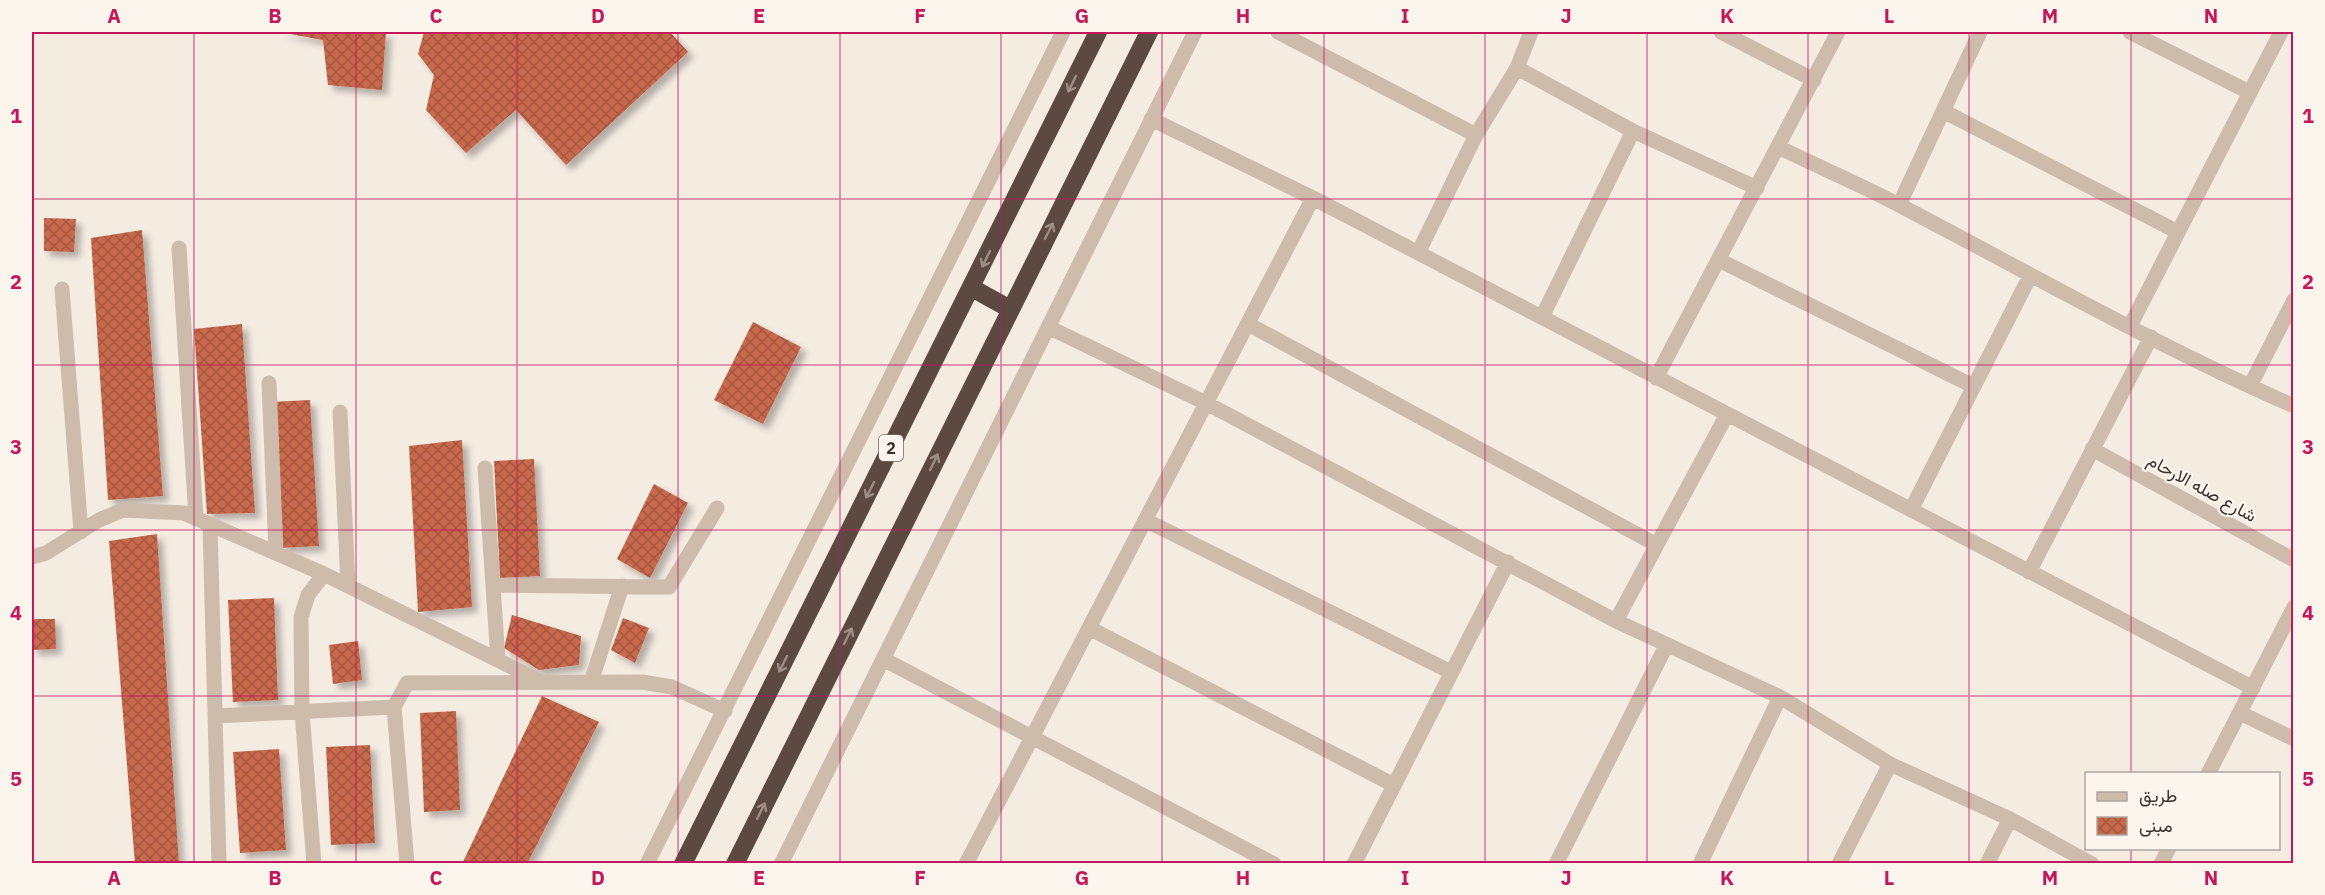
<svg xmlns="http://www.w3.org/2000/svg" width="2325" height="895" font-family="'IBM Plex Sans',Vazirmatn,sans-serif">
	<defs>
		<pattern id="building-cross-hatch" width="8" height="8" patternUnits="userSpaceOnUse" patternTransform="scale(1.5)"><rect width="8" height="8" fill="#c8694b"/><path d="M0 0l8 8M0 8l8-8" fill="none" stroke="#a4573f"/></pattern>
		<filter id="shadow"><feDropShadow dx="5.5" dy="5.5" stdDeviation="3" flood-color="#0004"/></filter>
	</defs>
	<rect width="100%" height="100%" fill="#f4ebe1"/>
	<!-- building -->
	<path fill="url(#building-cross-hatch)" filter="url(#shadow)" d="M279 32H386L382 90 328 85 323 40Z
		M424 32H670L688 52 566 165 516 110 466 153 426 110 434 75 418 54Z
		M44 218 76 219 74 252 44 251Z
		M142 230 163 496 108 500 91 238Z
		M753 322 801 347 763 424 714 400Z
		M242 324 255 513 207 514 194 329Z
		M310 400 319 546 280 548 271 402Z
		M462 440 472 607 418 612 409 446Z
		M534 459 540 576 500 578 494 461Z
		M654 484 688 503 650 578 617 559Z
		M157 534 179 864H135L109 541Z
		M274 598 278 700 233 702 228 600Z
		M512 615 581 636 579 665 539 670 504 648Z
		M623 618 649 628 635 663 611 650Z
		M32 619H55L56 649 32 650Z
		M358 641 362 680 333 684 329 645Z
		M542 696 599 722 527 864H462Z
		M456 711 460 810 424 812 420 713Z
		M370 745 375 843 331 845 326 747Z
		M279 749 286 850 240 853 233 752Z"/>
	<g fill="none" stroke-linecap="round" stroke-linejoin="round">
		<!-- minor -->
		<path stroke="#cdbbac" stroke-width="15" d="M1278 32 1476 135
			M1721 32 1814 80
			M2130 32 2249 92
			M1517 68 1633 131 1757 188
			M1943 111 2178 232
			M1151 119 1313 198 2253 688
			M1778 147C1819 167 1861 185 1901 206 2031 274 2159 347 2294 406
			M1899 205 1980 32
			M179 248 196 518
			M1418 253 1476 135 1517 68 1531 32
			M1719 260 1973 386
			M62 289 81 532
			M1542 317 1633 131
			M1248 324 1657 545
			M2130 326 2281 32
			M1048 327 1206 403 1616 621 1780 697 1890 764 2010 819 2092 864
			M1656 378 1838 32
			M269 383 276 552
			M2250 386 2294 300
			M340 412 348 586
			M2092 449 2294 560
			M485 468 498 660
			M1911 510 2030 276
			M1145 520 1451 672
			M210 525 219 864
			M32 557 46 553 99 520 123 510 184 513 324 574 540 681
			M2029 572 2151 337
			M493 585 669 587 717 508
			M1616 621 1726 416
			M1089 628 1394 785
			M883 659 1274 864
			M591 682 622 586
			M2240 713 2294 739
			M216 716 394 707
			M2208 774 2294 607
			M314 864 302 712 301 617 308 595 324 574
			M407 864 394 707 407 683 642 682 672 687 725 711
			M647 864 1063 32
			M781 864 1195 32
			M966 864 1313 198
			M1354 864 1508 562
			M1556 864 1666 646
			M1700 864 1780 697
			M1839 864 1890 764
			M1987 864 2010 819
			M2161 864 2169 848"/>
		<!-- highway -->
		<path stroke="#5c4a42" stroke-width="18" d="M972 288 1010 309
			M683 864 1098 32
			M735 864 1149 32"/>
	</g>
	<!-- one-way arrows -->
	<defs><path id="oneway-shaft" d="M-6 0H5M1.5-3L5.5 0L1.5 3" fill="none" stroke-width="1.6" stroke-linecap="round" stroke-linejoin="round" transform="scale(1.5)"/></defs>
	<g stroke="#9c8e87">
		<use href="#oneway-shaft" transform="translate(1072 84) rotate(116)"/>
		<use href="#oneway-shaft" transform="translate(1049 231) rotate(-63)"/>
		<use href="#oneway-shaft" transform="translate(986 259) rotate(116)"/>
		<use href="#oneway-shaft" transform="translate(934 462) rotate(-64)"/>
		<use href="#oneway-shaft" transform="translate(870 490) rotate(117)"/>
		<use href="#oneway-shaft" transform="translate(848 636) rotate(-64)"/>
		<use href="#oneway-shaft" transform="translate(783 664) rotate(117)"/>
		<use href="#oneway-shaft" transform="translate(761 811) rotate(-64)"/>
	</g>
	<!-- grid -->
	<path fill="none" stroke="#c2185b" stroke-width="1.5" stroke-opacity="0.55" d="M194 32V864M356 32V864M517 32V864M678 32V864M840 32V864M1001 32V864M1162 32V864M1324 32V864M1485 32V864M1647 32V864M1808 32V864M1969 32V864M2131 32V774M32 199H2294M32 365H2294M32 530H2294M32 696H2294M2131 848V864"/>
	<g text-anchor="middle" stroke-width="4.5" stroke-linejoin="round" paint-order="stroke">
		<!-- shield labels -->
		<rect fill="#fbf5ee" stroke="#756b66" stroke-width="1.5" x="879" y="435" width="24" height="26" rx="4.5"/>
		<g font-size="16" font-weight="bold" fill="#3b302b">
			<text x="891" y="454">2</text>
		</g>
		<!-- street labels -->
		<g font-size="18" fill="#3b302b" stroke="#fbf5ee">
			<text transform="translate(2202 488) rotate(29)" y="6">شارع صله الارحام</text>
		</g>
	</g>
	<!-- border -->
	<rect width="2325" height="895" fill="none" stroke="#fbf5ee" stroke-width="66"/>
	<!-- legend -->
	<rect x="2085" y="772" width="195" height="78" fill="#fbf5ee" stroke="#aea6a0" stroke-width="1.5"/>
	<rect x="2097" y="792" width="30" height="9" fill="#cdbbac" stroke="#aea6a0" stroke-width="1.5"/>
	<text x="2139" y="802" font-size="18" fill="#3b302b">طريق</text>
	<rect x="2097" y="817" width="30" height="18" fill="url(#building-cross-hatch)" stroke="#aea6a0" stroke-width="1.5"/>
	<text x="2139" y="832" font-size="18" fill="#3b302b">مبنى</text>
	<rect x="33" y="33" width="2259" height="829" fill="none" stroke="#c2185b" stroke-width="2"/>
	<g font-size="20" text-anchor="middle" font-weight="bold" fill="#c2185b">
		<text x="114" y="23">A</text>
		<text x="275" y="23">B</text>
		<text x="436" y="23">C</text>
		<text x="598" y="23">D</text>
		<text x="759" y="23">E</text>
		<text x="920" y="23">F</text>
		<text x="1082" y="23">G</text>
		<text x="1243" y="23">H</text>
		<text x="1405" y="23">I</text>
		<text x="1566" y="23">J</text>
		<text x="1727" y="23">K</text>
		<text x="1889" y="23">L</text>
		<text x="2050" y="23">M</text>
		<text x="2211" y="23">N</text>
		<text x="16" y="123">1</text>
		<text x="2308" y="123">1</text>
		<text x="16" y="289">2</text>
		<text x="2308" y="289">2</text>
		<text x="16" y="454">3</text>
		<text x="2308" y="454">3</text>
		<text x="16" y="620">4</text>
		<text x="2308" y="620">4</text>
		<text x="16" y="786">5</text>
		<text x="2308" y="786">5</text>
		<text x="114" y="885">A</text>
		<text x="275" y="885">B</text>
		<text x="436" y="885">C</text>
		<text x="598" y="885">D</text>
		<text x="759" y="885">E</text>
		<text x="920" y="885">F</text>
		<text x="1082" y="885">G</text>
		<text x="1243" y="885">H</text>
		<text x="1405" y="885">I</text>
		<text x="1566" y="885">J</text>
		<text x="1727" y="885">K</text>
		<text x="1889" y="885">L</text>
		<text x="2050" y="885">M</text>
		<text x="2211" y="885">N</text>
	</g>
</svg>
